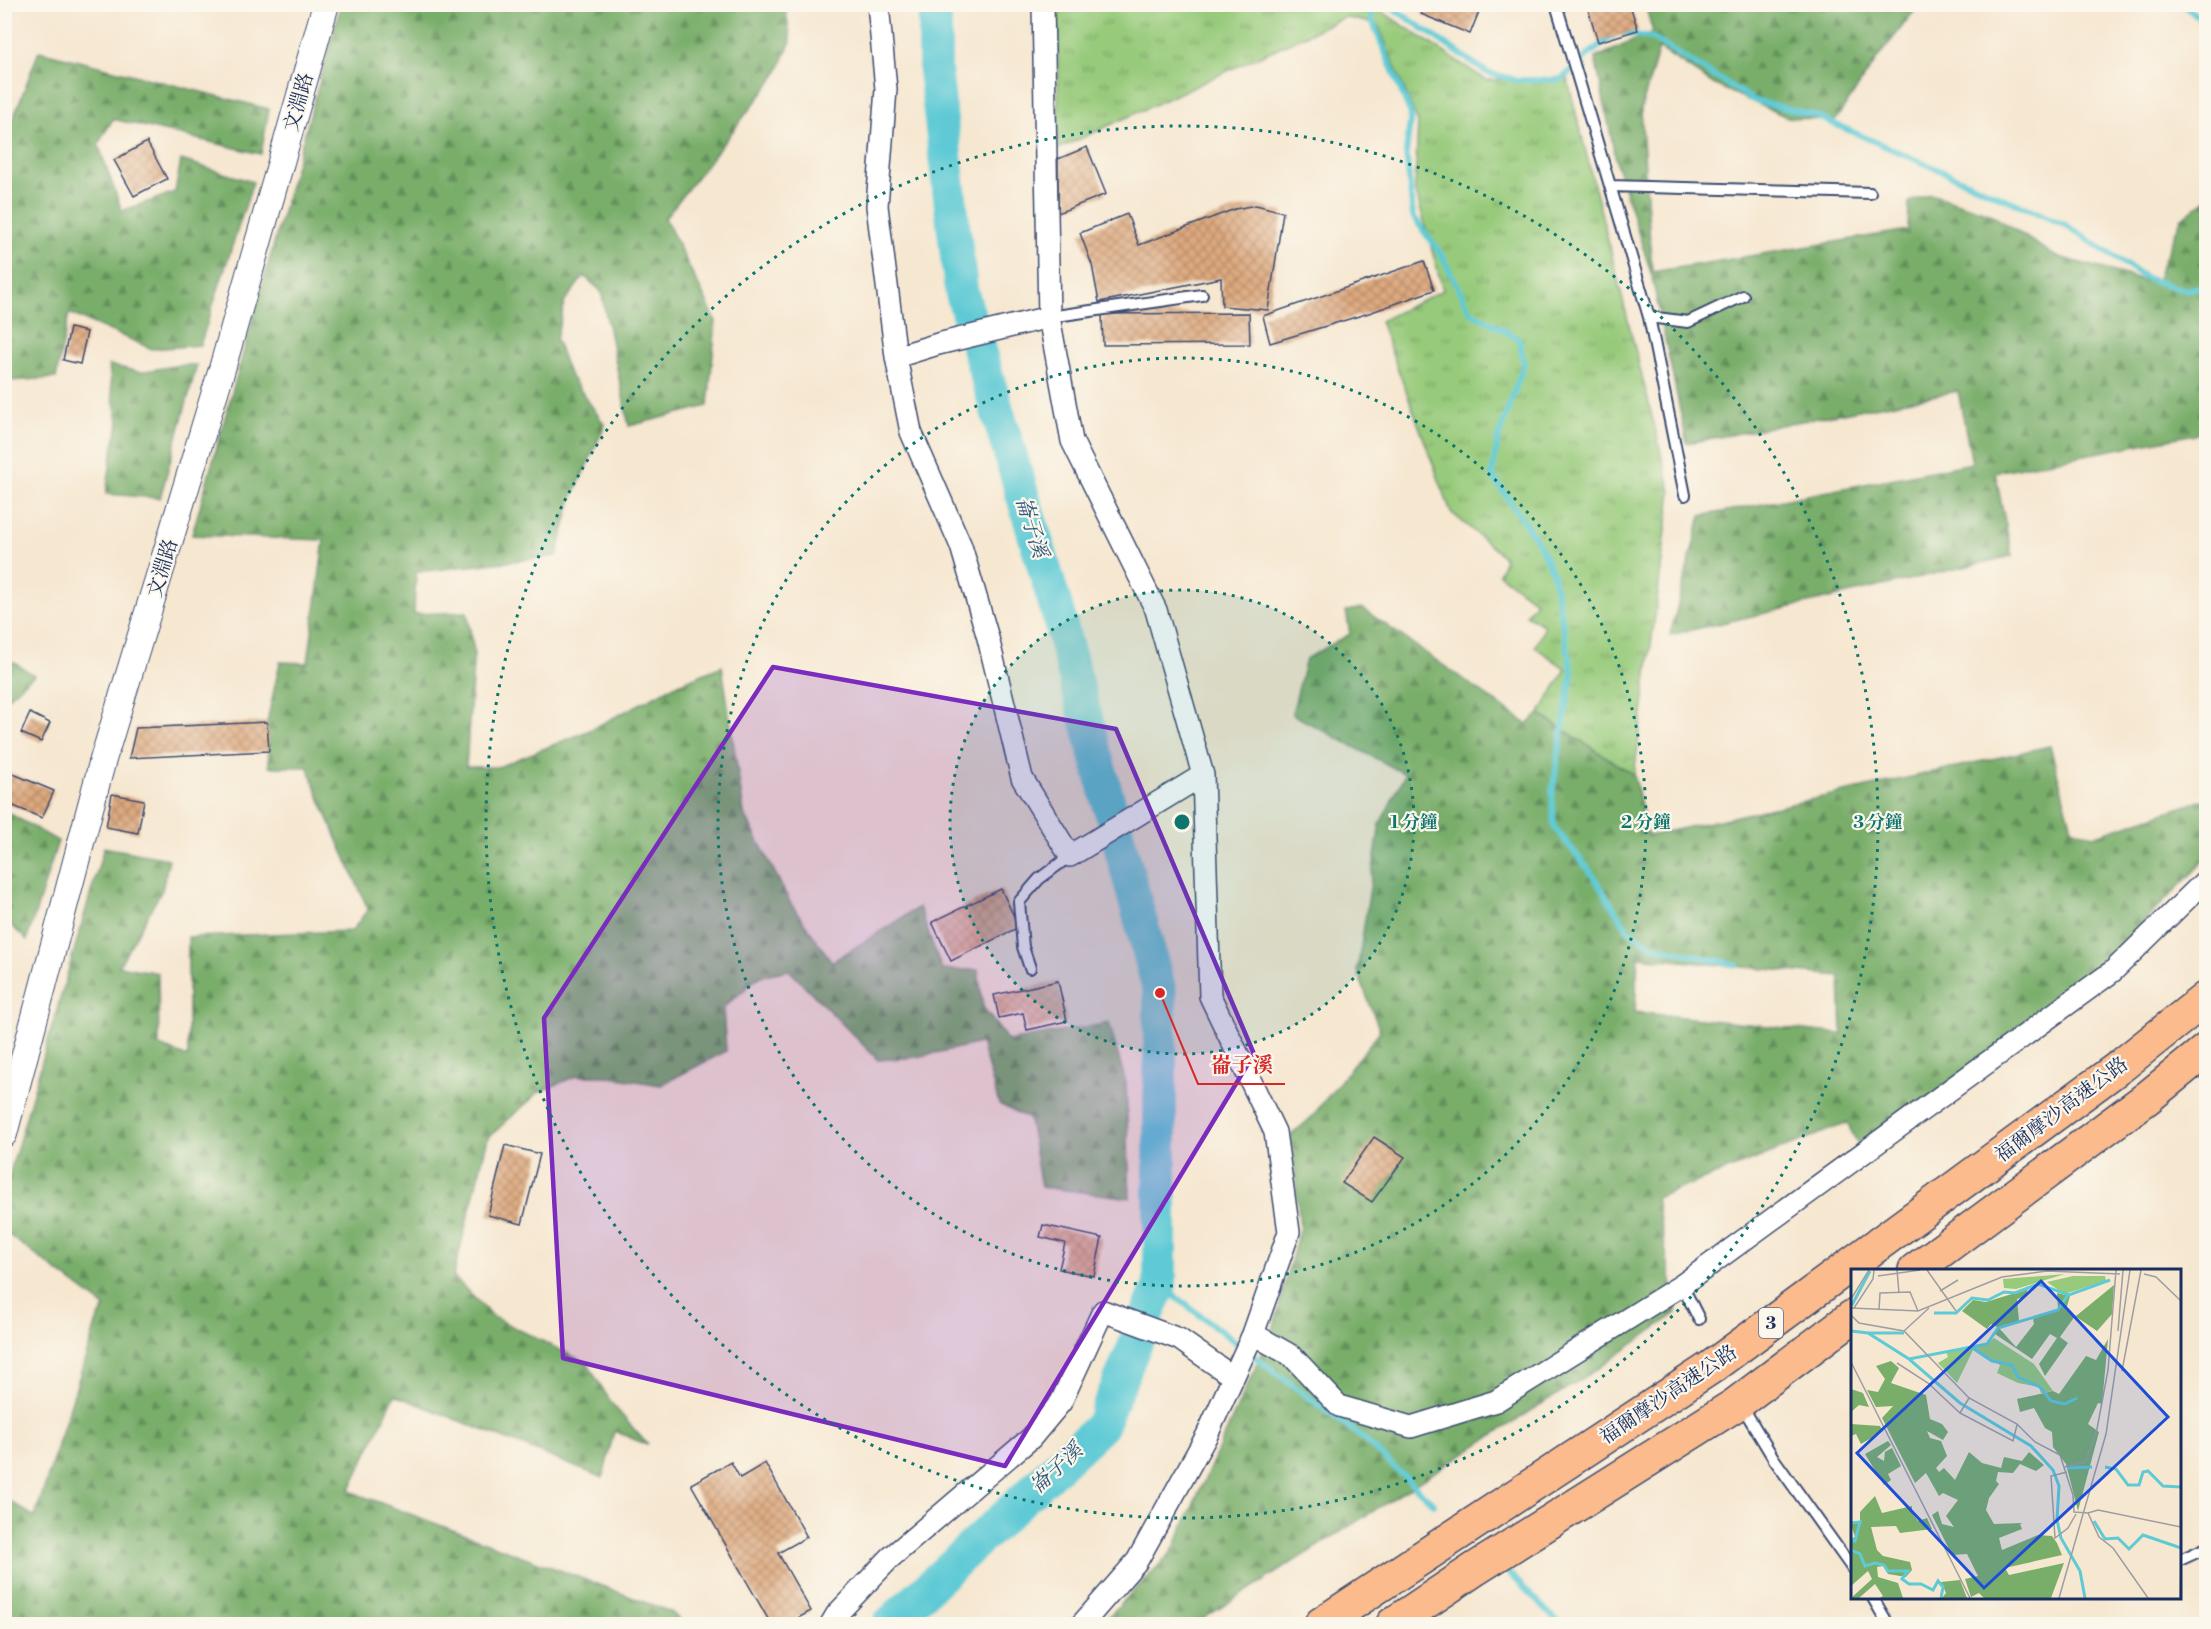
<svg xmlns="http://www.w3.org/2000/svg" width="2211" height="1629" font-family="'Libre Bodoni','Noto Serif TC',serif">
	<defs>
		<pattern id="grass-tufts" width="24" height="20" patternUnits="userSpaceOnUse" patternTransform="scale(1.5)"><rect width="24" height="20" fill="#97ca7a"/><path d="M3 7l-1-3M5 7V3M7 7l1-3M15 17l-1-3M17 17v-4M19 17l1-3" fill="none" stroke="#7aa467"/></pattern>
		<pattern id="forest-firs" width="22" height="20" patternUnits="userSpaceOnUse" patternTransform="scale(1.5)"><rect width="22" height="20" fill="#79ae6a"/><path d="M5 1l3.5 6h-7zM16 11l3.5 6h-7z" fill="#628e5a"/></pattern>
		<pattern id="building-cross-hatch" width="8" height="8" patternUnits="userSpaceOnUse" patternTransform="scale(1.5)"><rect width="8" height="8" fill="#dea97e"/><path d="M0 0l8 8M0 8l8-8" fill="none" stroke="#b38a6a"/></pattern>
	</defs>
	<rect width="100%" height="100%" fill="#fbf7ec"/>
	<filter id="ink" filterUnits="userSpaceOnUse"><feTurbulence type="fractalNoise" baseFrequency=".0167" numOctaves="2"/><feDisplacementMap in="SourceGraphic" scale="12" xChannelSelector="R" yChannelSelector="G"/><feConvolveMatrix kernelMatrix="1 2 1 2 8 2 1 2 1" color-interpolation-filters="sRGB"/></filter>
	<filter id="wash" filterUnits="userSpaceOnUse"><feTurbulence type="fractalNoise" baseFrequency=".008" numOctaves="4" result="noise"/><feDisplacementMap in="SourceGraphic" scale="24" xChannelSelector="R" yChannelSelector="G"/><feGaussianBlur stdDeviation="1.35" result="paint"/><feColorMatrix in="noise" values="0 0 0 0 0 0 0 0 0 0 0 0 0 0 0 0 0 1.4 0 .05"/><feComposite in="paint" operator="in"/></filter>
	<g filter="url(#wash)">
		<rect width="100%" height="100%" fill="#f6e7d0"/>
		<!-- grass -->
		<path fill="url(#grass-tufts)" stroke="#597c6c" stroke-width="1.5" d="M1058 5H1372L1486 80 1567 77 1671 492 1634 775 1539 714 1566 669 1535 647 1545 626 1526 615 1536 602 1499 574 1505 558 1451 512 1380 321 1443 290 1415 189 1418 123 1378 25 1345 17 1058 149Z"/>
		<!-- forest -->
		<path fill="url(#forest-firs)" stroke="#4a6e64" stroke-width="1.5" fill-rule="evenodd" d="M341 5H785L791 41 777 74 665 218 716 321 708 406 629 426 601 291 584 276 565 301 556 339 569 374 605 425 572 498 557 556 416 572 414 614 467 612 474 651 466 767H498L588 731 674 686 722 666 744 813 791 904 832 962 919 907 942 970H978L983 1007 1008 1041 1109 1023 1126 1083 1130 1198 1041 1187 1029 1119 999 1104 981 1043 917 1057 878 1060 789 970 760 976 723 1008 726 1051 661 1085 605 1076H576L539 1092 488 1138 453 1276 493 1317 587 1363 612 1404 648 1445 614 1431 603 1478 395 1395 349 1491 671 1612 684 1624H268L261 1620 258 1624H5V1498L35 1517 97 1321 105 1307 5 1232 4 1193 104 847 169 859 162 890 119 966 158 973 159 1046 188 1057V937L352 931 368 909 321 802 308 767H269L267 722 280 662 308 663 324 540 192 535Z
			M1645 5H1919L1877 59 1835 121 1787 117 1715 85 1659 48 1641 109 1652 272 1908 230 1909 202 1931 194 1989 213 2055 256 2155 283 2181 219 2206 199V329L2202 331 2206 353V432L1995 472 2012 556 1670 635 1701 516 1972 463 1958 391 1687 443 1651 273 1617 165 1595 58 1653 32Z
			M39 51 269 109 261 154 113 119 98 144 122 211 175 192 181 160 253 182 200 345 152 349 69 313 56 378 8 381 5 379V140Z
			M109 365 140 372 180 365H197L160 498 106 494 114 442 119 424 112 394Z
			M1362 608 1527 724 1539 714 1634 775 1648 836 2050 746 2072 828 2093 836 2206 799V859L2103 963 1862 1152 1847 1123 1656 1198 1677 1313 1599 1368 1195 1624H1101L1172 1552 1274 1326 1300 1226 1291 1135 1311 1118 1380 1031 1357 971 1380 824 1405 774 1292 714 1306 659 1350 634 1346 611ZM1638 957 1840 976 1842 1034 1635 1012Z
			M5 657 34 675 5 700Z
			M5 811 58 841 27 940 5 920Z"/>
		<g fill="none" stroke-linecap="round" stroke-linejoin="round">
			<!-- stream -->
			<path stroke="#5ecad5" stroke-width="6" d="M1370 4 1371 18 1411 114 1406 152 1413 216 1442 256 1470 311 1519 339 1524 364 1498 438 1492 475 1540 546 1553 574 1572 673 1552 793 1554 827 1589 870 1628 930 1652 946 1737 965
				M1387 4 1488 73 1516 80H1561L1589 54 1618 32 1652 38 1755 101 1814 115 2065 225 2148 279 2185 290 2206 286
				M2181 4 2206 22
				M1160 1285 1360 1436 1434 1504
				M1509 1573 1560 1624"/>
			<!-- river -->
			<path stroke="#5ecad5" stroke-width="34" d="M889 1624 1101 1426 1160 1285V993L1056 607 961 290 935 70V4"/>
		</g>
		<g id="blocks">
			<!-- building -->
			<path fill="url(#building-cross-hatch)" d="M1425 4H1482L1470 34 1421 14Z
				M1587 5H1630L1638 30 1598 42Z
				M147 142 167 179 134 196 114 160Z
				M1087 147 1106 194 1058 213V159Z
				M1256 205 1283 212 1268 310 1222 306 1221 278 1099 302 1092 265 1080 233 1127 214 1139 245 1235 209Z
				M1424 261 1434 290 1369 313 1270 343 1263 316Z
				M1249 313 1250 344 1103 345 1102 314Z
				M70 328 87 332 80 364 63 360Z
				M30 713 50 723 41 742 21 733Z
				M267 722 269 751 129 758 136 728Z
				M11 773 54 791 42 818 4 802V788Z
				M112 794 144 800 138 833 106 827Z
				M1001 889 1019 927 951 961 932 922Z
				M1058 981 1067 1021 1027 1030 1023 1013 999 1018 994 995Z
				M1374 1137 1405 1157 1372 1202 1342 1183Z
				M505 1145 540 1154 522 1224 488 1215Z
				M1043 1225 1102 1238 1094 1276 1059 1269 1065 1243 1040 1237Z
				M731 1462 740 1478 765 1463 807 1537 778 1553 811 1611 787 1624H771L691 1484Z"/>
		</g>
	</g>
	<g filter="url(#ink)">
		<use href="#blocks" fill-opacity="0" stroke="#3c4b6f" stroke-width="1.5"/>
		<g fill="none" stroke-linecap="round" stroke-linejoin="round">
			<defs>
				<path id="service" d="M1556 4 1649 317 1685 495
					M1610 186 1870 193
					M1049 317 1202 295
					M1649 317 1688 322 1743 296
					M1030 968 1023 947 1019 902 1039 879 1070 856
					M1682 1285 1699 1319
					M1748 1416 1774 1459 1852 1568
					M2180 1560 2206 1548
					M1873 1598 1888 1624"/>
				<path id="minor" d="M878 4 886 89 877 206 896 357 938 344 1049 317
					M1043 4 1049 317 1072 441 1156 610 1203 775 1210 996 1275 1132 1289 1232 1253 1334 1207 1435 1137 1561 1082 1624
					M896 357 911 432 961 546 988 638 1022 778 1070 856 1203 775
					M1253 1334 1292 1356 1339 1406 1411 1427 1496 1401 1682 1285 2113 971 2206 880
					M831 1624 837 1614 890 1558 1031 1438 1061 1402 1103 1311 1179 1339 1233 1377"/>
				<path id="tertiary" d="M4 1134 102 763 222 369 326 4"/>
				<path id="motorway" d="M1915 1270 2147 1098 2206 1050
					M1321 1624 1710 1368 2122 1065 2206 998
					M1393 1624 1475 1569 1735 1405 1852 1317"/>
			</defs>
			<!-- service casing -->
			<use href="#service" stroke="#3c4b6f" stroke-width="14"/>
			<!-- minor casing -->
			<use href="#minor" stroke="#3c4b6f" stroke-width="24"/>
			<!-- tertiary casing -->
			<use href="#tertiary" stroke="#3c4b6f" stroke-width="28"/>
			<!-- motorway casing -->
			<use href="#motorway" stroke="#3c4b6f" stroke-width="36"/>
			<!-- service -->
			<use href="#service" stroke="#fff" stroke-width="10"/>
			<!-- minor -->
			<use href="#minor" stroke="#fff" stroke-width="21"/>
			<!-- tertiary -->
			<use href="#tertiary" stroke="#fff" stroke-width="26"/>
			<!-- motorway -->
			<use href="#motorway" stroke="#fbbb8c" stroke-width="33"/>
		</g>
	</g>
	<!-- marked area -->
	<path fill="#7b2cbf" fill-opacity="0.2" stroke="#7b2cbf" stroke-width="4.5" stroke-linejoin="round" d="M773 667 1116 729 1254 1054 1005 1466 563 1358 544 1018Z"/>
	<!-- distance rings -->
	<circle cx="1182" cy="822" r="232" fill="#0f766e" fill-opacity=".12"/>
	<g fill="none" stroke="#0f766e" stroke-width="3" stroke-dasharray="3 6">
		<circle cx="1182" cy="822" r="232"/>
		<circle cx="1182" cy="822" r="464"/>
		<circle cx="1182" cy="822" r="696"/>
	</g>
	<g text-anchor="middle" stroke-width="4.5" stroke-linejoin="round" paint-order="stroke">
		<!-- shield labels -->
		<rect fill="#fbf7ec" stroke="#5e6b89" stroke-width="1.5" x="1759" y="1308" width="24" height="30" rx="4.5"/>
		<g font-size="18" font-weight="bold" fill="#1b2f5e">
			<text x="1771" y="1329">3</text>
		</g>
		<!-- street labels -->
		<g font-size="20" fill="#1b2f5e" stroke="#fbf7ec">
			<text transform="translate(298 102) rotate(-74)" y="7">文淵路</text>
			<text transform="translate(162 568) rotate(-73)" y="7">文淵路</text>
			<text transform="translate(2061 1109) rotate(-37)" y="7">福爾摩沙高速公路</text>
			<text transform="translate(1668 1394) rotate(-34)" y="7">福爾摩沙高速公路</text>
		</g>
		<!-- water labels -->
		<g font-size="21" font-style="italic" fill="#2c567c" stroke="#fbf7ec">
			<text transform="translate(1032 527) rotate(73)" y="7">崙子溪</text>
			<text transform="translate(1056 1468) rotate(-43)" y="7">崙子溪</text>
		</g>
	</g>
	<!-- overview -->
	<g transform="translate(1851 1269)">
		<rect width="330" height="330" fill="#f6e7d0"/>
		<path d="M214 5 165 20 153 19 152 10ZM222 7H254L255 12 213 25 196 13ZM143 69 183 95 202 122 190 124 188 118 167 114 146 104 149 96 123 79 106 114 87 94 97 88 95 82 136 75Z" fill="#97ca7a"/>
		<path d="M263 16 261 45 246 62 224 47 209 68 217 74 194 107 188 95 206 69 199 65 181 90 144 65 146 58 140 55 136 60 111 42 122 31 135 33 177 20 174 28 166 30 168 52 148 59 165 78 183 55 182 50 207 40 206 24 219 27 215 41 225 47ZM257 70 251 135 247 134 237 155 248 163 227 242 215 195 202 178 201 163 194 159 183 139 169 143 166 130 202 122 208 125 235 87 245 91ZM40 92 48 99 40 114 75 126 79 150 91 155 97 163 92 171 76 162 79 169 90 172 96 187 85 199 88 203 93 199 104 211 118 183 131 194 150 199 153 188 171 192 178 183 193 196 185 202 169 195 162 204 147 203 145 212 148 215 138 229 135 241 143 255 172 254 169 255 171 260 148 269 151 281 187 266 201 267 206 274 211 286 154 299 158 306 213 294 200 329H133L128 324 120 328 114 310 127 307 116 285 101 286 81 246 87 242 91 255 103 258 95 247 107 231 92 224 88 227 75 204 64 214 31 149 42 137 25 138 16 121 27 123 34 110 25 97ZM0 120 12 124 18 138 8 136 0 143ZM0 155 29 157 32 162 10 175 5 165 0 167ZM37 172 40 176 26 188 33 192 34 183 41 179 50 197 37 205 40 211 33 216 14 185ZM24 227 31 244 61 237V244L67 252 76 249 81 260 49 264 45 257 20 258 26 281 32 287 59 293 61 301 55 308 37 305 32 297 26 298 27 308 47 314 52 329H29L32 327 24 315 8 329H0L21 310 17 302 0 317V270L4 268 0 255 9 252V243ZM109 311 116 329H91L95 324 90 313Z" fill="#79ae6a"/>
		<path fill="none" stroke="#5ecad5" stroke-width="3" d="M1 36 19 2M83 44H105L121 29 137 31 153 23 164 24 187 15 218 26 259 11M0 62 17 64 58 90 109 134 180 177 202 201 208 217 206 251 210 269 229 302 234 329M17 64H53M120 78 141 92 161 96 167 108 189 118 200 132 214 135 226 129M58 90 136 75 147 59 207 41 217 26M254 198 265 200 277 216H288L292 203 297 202 312 217 330 218M216 199 241 198M243 252 254 270 267 269 278 280 292 266 330 279M0 254 9 253 4 272 0 271M0 281 9 285 14 297 24 294 33 296 37 302H57L51 310 58 315H70L82 321 87 312 92 318 90 329"/>
		<path fill="none" stroke="#9e9da2" stroke-width="1.5" d="M46 1 48 24M76 1 105 42M293 5 305 8 330 32M27 7 69 1M89 22 107 11M0 30 18 1M0 39 67 42 151 8 196 2 269 5M3 39 22 10 23 1M28 41 29 24 59 23 67 42M0 46 8 54 53 62 118 129 166 155 184 173 209 186 222 226 223 243 237 244 248 268 262 279 297 329M53 62 78 39M267 62 272 1M0 93 119 329M46 94 77 114 109 144 118 129M271 102 290 1M109 144 162 172 166 156M214 198 234 193 246 160 257 101 265 1M216 203 200 207 204 269 217 259 225 245M237 244 247 241 330 258M208 329 255 165 279 1M329 329 330 295"/>
		<path fill="#1d4ed8" fill-opacity="0.15" stroke="#1d4ed8" stroke-width="3" d="M190 12 317 148 133 319 6 184Z"/>
		<rect width="330" height="330" fill="none" stroke="#1b2f5e" stroke-width="3"/>
	</g>
	<circle cx="1182" cy="822" r="9" fill="#0f766e" stroke="#fbf7ec" stroke-width="3"/>
	<g font-size="18" text-anchor="middle" font-weight="bold" fill="#0f766e" stroke="#fbf7ec" stroke-width="4.5" stroke-linejoin="round" paint-order="stroke">
		<text x="1414" y="828">1 分鐘</text>
		<text x="1646" y="828">2 分鐘</text>
		<text x="1878" y="828">3 分鐘</text>
	</g>
	<!-- callouts -->
	<path fill="none" stroke="#d62828" stroke-width="2" d="M1160 993L1198 1084H1285"/>
	<circle fill="#d62828" stroke="#fbf7ec" stroke-width="2" cx="1160" cy="993" r="6"/>
	<g font-size="21" text-anchor="middle" font-weight="bold" fill="#d62828" stroke="#fbf7ec" stroke-width="4.5" stroke-linejoin="round" paint-order="stroke">
		<text x="1242" y="1072">崙子溪</text>
	</g>
	<!-- margin -->
	<rect width="2211" height="1629" fill="none" stroke="#fbf7ec" stroke-width="24"/>
</svg>
